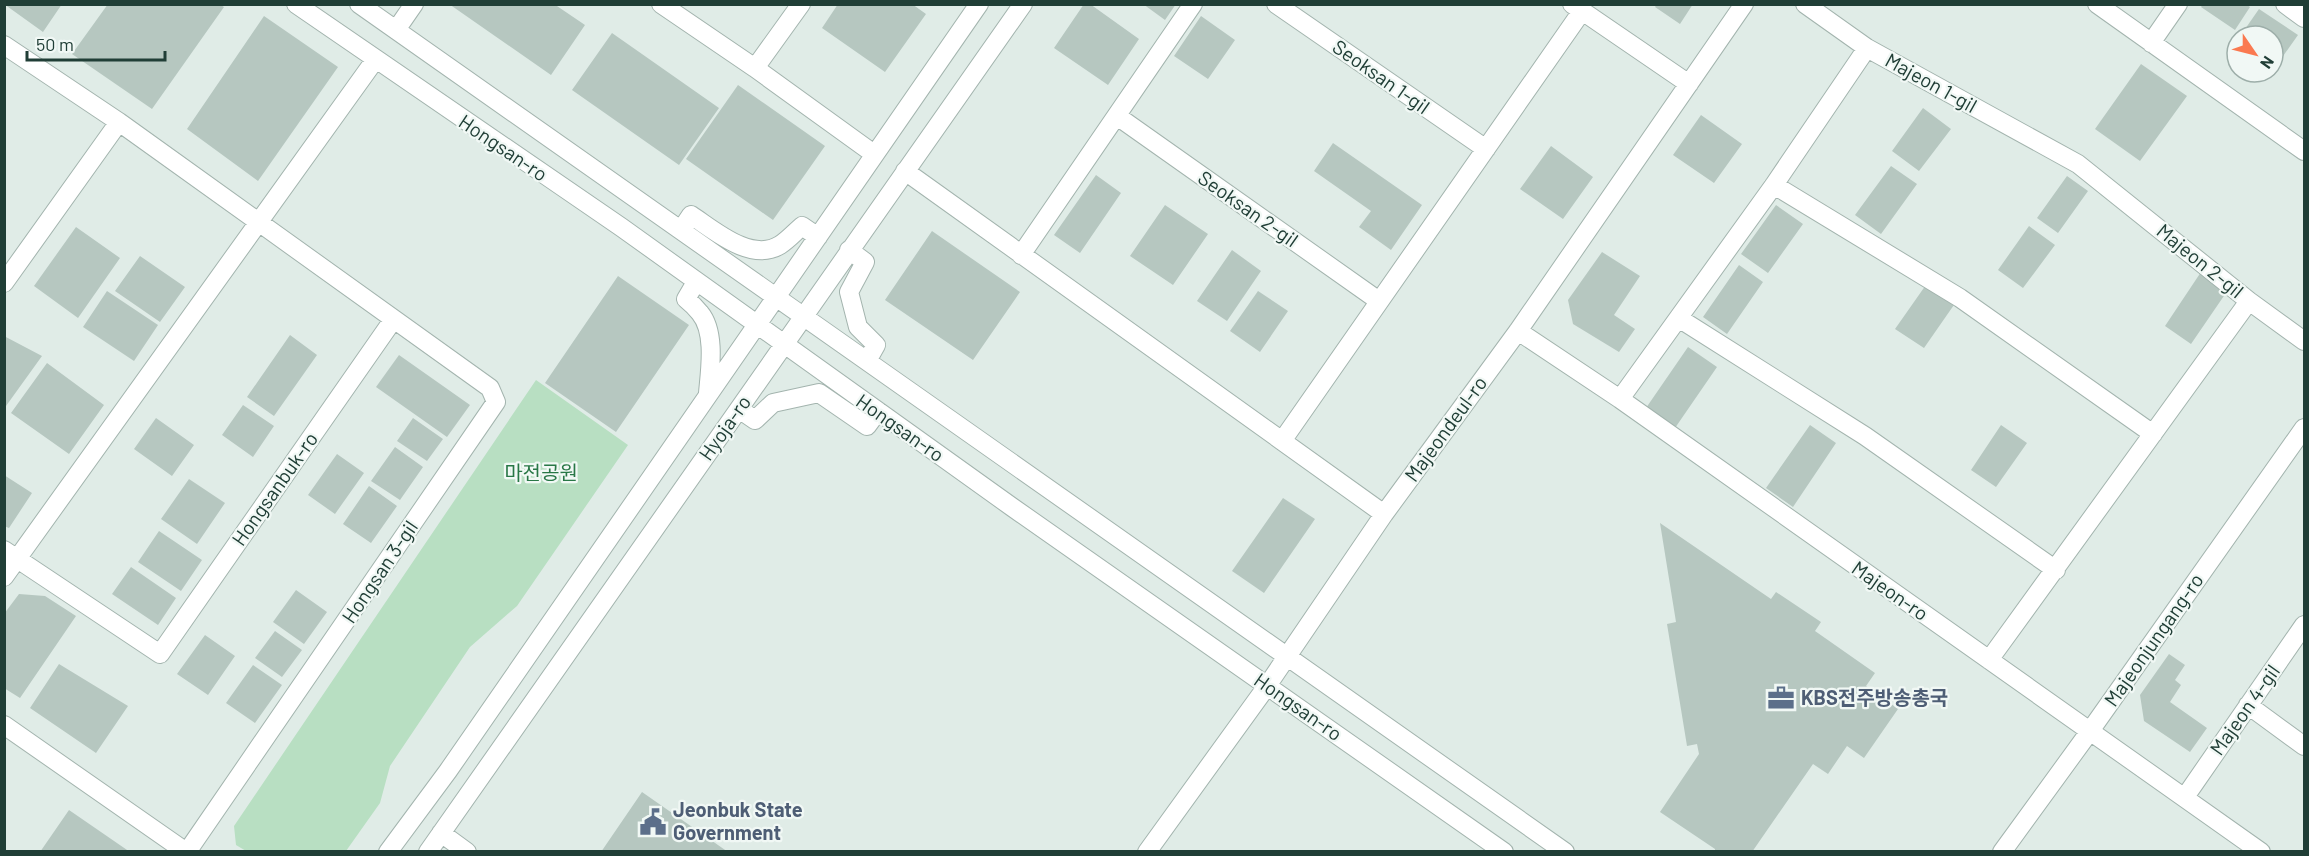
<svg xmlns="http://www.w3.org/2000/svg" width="2309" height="856" font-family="Barlow,'Noto Sans KR',sans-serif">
	<rect width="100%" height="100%" fill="#e0ece7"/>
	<!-- green -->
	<path fill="#b8dfc2" d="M536 380 628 445 517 606 470 647 390 766 380 803 346 851H246L236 845 234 826Z"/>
	<!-- building -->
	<path fill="#b6c7c0" d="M4 4H62L43 32Z
		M108 4H219L224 7 152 109 72 54Z
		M449 4H554L585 25 551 75Z
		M838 4H912L926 14 885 72 822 28Z
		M1084 4H1090L1139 39 1108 85 1054 48Z
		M1143 4H1176L1165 20Z
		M1657 4H1693L1680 24 1655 7Z
		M2203 4H2246L2250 7 2235 30 2201 7Z
		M2259 9 2298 35 2281 59 2273 53V36H2248L2243 32Z
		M264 16 338 67 258 181 187 129Z
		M1201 16 1235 40 1208 79 1174 56Z
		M612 33 719 108 679 165 572 90Z
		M2141 64 2187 96 2140 161 2095 129Z
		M738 85 825 146 773 220 686 159Z
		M1923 108 1951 129 1919 171 1892 151Z
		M1701 115 1742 144 1714 183 1673 155Z
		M1333 143 1422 205 1391 250 1359 227 1371 211 1314 171Z
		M1551 146 1593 177 1563 219 1520 189Z
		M1891 166 1917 184 1881 234 1855 215Z
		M1096 175 1121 193 1080 253 1054 235Z
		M2067 176 2088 191 2058 233 2037 218Z
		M1165 205 1208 234 1173 285 1130 256Z
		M1776 205 1803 224 1768 273 1741 254Z
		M2029 226 2055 245 2023 288 1998 270Z
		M76 227 120 258 78 318 34 286Z
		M932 231 1020 292 973 360 885 300Z
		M1232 250 1261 271 1227 321 1197 301Z
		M1602 252 1640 276 1614 315 1635 329 1619 352 1573 324 1568 300Z
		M140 256 185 287 160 322 115 291Z
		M1739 265 1763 282 1727 334 1703 317Z
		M2203 269 2230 287 2191 344 2165 326Z
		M618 276 689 325 616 432 545 383Z
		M1928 282 1956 302 1924 348 1895 329Z
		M107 291 158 325 134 361 83 327Z
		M1258 291 1288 311 1260 352 1230 331Z
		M290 335 317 355 274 416 247 397Z
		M4 336 42 356 6 406 4 405Z
		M1688 347 1717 367 1675 428 1646 408Z
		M399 355 470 405 447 437 376 387Z
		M47 363 104 405 69 454 11 413Z
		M243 405 274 426 253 457 222 435Z
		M156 418 194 445 172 476 134 449Z
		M413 418 443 439 427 461 397 441Z
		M1810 425 1836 443 1793 507 1766 488Z
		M2001 425 2027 443 1996 487 1971 470Z
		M395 447 423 467 400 500 371 481Z
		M337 454 364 473 335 514 308 495Z
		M4 475 32 493 9 528 4 526Z
		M189 479 225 503 197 544 161 519Z
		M369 486 397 506 371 543 343 524Z
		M1283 498 1315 519 1264 593 1232 571Z
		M1660 523 1771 599 1776 592 1821 622 1815 631 1875 673 1866 686 1898 709 1864 758 1847 746 1828 774 1813 764 1752 852H1715V849L1660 812 1699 754 1697 744 1687 746 1667 624 1676 622Z
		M159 531 202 560 181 591 138 562Z
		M131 567 176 598 158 625 112 594Z
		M296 590 327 612 304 644 273 622Z
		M19 594 45 596 76 616 20 698 4 688V614Z
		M275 631 302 650 282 677 255 658Z
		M205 635 235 656 208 695 177 674Z
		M2169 654 2185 665 2175 680 2181 685 2170 702 2207 728 2190 752 2144 721 2140 695Z
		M59 664 128 706 96 753 30 708Z
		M253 665 282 685 255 723 226 703Z
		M642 792 728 852H601Z
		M69 810 130 852H40Z"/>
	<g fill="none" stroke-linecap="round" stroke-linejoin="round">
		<defs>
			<path id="minor" d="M296 4 621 227 1012 507 1504 852
				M359 4 1565 852
				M661 4 755 68 874 154
				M1276 4 1486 149
				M1572 4 1689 84
				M1805 4 1867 48 2078 164 2249 301 2304 341
				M2097 4 2304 151
				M2285 4 2304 18
				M396 30 414 4
				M2151 43 2178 4
				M4 45 119 122 490 388 496 402 187 852
				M755 68 801 4
				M1117 116 1379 301
				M905 171 1384 514
				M1774 185 1960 298 2153 434
				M681 230 691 215C714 230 751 263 780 245 788 240 795 232 802 226L818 237
				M849 250 865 262 849 292 858 327 876 345 867 361
				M1021 255 1193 4
				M696 282 686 299C691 303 696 308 700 313 716 332 710 370 708 393
				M4 283 119 122
				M1680 319 1865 436 2056 570
				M1518 331 1620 399 2261 852
				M1620 399 1774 185 1867 48
				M739 409 755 420 773 403 819 393 867 426 878 411
				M1282 441 1582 11
				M4 550 160 654 393 320
				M4 577 375 60
				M1989 660 2249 301
				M2248 705 2304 746
				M4 725 186 852
				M2185 797 2304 625
				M441 833 467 852
				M388 852 448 771 979 4
				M428 852 1023 4
				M1147 852 1267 686 1384 514 1518 331 1744 4
				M2002 852 2090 731 2304 428"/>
		</defs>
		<!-- minor casing -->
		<use href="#minor" stroke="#a3b4ae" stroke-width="20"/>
		<!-- minor -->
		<use href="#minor" stroke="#fff" stroke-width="18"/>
	</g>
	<!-- icons -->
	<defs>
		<symbol id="office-bare" viewBox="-9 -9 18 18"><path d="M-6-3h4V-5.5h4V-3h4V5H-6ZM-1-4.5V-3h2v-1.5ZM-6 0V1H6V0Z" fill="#5c6f8a" stroke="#f1f8f5" stroke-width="2.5" paint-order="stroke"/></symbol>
		<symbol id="civic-bare" viewBox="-9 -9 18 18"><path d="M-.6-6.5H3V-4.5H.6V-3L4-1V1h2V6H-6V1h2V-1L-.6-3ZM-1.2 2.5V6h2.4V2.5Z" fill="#5c6f8a" stroke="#f1f8f5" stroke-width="2.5" paint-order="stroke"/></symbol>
	</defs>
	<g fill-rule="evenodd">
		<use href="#office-bare" x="1762" y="679" width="38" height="38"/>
		<use href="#civic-bare" x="634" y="803" width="38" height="38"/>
	</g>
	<g text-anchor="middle" stroke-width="4.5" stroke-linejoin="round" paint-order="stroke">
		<!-- street labels -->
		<g font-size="20" fill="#203e36" stroke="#f1f8f5">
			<text transform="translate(1381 77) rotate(35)" y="7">Seoksan 1-gil</text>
			<text transform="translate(1931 83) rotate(29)" y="7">Majeon 1-gil</text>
			<text transform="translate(503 148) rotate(34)" y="7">Hongsan-ro</text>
			<text transform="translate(1248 209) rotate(35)" y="7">Seoksan 2-gil</text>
			<text transform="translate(2200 261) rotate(39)" y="7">Majeon 2-gil</text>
			<text transform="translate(725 428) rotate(-55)" y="7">Hyoja-ro</text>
			<text transform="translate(900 428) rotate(35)" y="7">Hongsan-ro</text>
			<text transform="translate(1446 429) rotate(-54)" y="7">Majeondeul-ro</text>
			<text transform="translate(275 489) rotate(-55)" y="7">Hongsanbuk-ro</text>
			<text transform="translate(380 572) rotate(-56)" y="7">Hongsan 3-gil</text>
			<text transform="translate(1890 591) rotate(35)" y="7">Majeon-ro</text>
			<text transform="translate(2154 640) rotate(-55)" y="7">Majeonjungang-ro</text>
			<text transform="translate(1298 707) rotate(35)" y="7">Hongsan-ro</text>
			<text transform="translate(2245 710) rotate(-55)" y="7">Majeon 4-gil</text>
		</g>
		<!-- park labels -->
		<g font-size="20" fill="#287746" stroke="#f1f8f5">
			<text x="541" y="480">마전공원</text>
		</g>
		<!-- service labels -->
		<g font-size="20" font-weight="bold" fill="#4e5e75" stroke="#f1f8f5" text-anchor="start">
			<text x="1801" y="705">KBS전주방송총국</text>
			<text x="673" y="817">Jeonbuk State<tspan x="673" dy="23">Government</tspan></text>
		</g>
	</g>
	<!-- border -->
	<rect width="2309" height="856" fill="none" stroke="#203e36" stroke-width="12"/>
	<!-- north arrow -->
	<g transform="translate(2255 54) rotate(125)"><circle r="28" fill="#f1f8f5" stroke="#9daea9" stroke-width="1.5"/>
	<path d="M0-4.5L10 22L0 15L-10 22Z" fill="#fa7950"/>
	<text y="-9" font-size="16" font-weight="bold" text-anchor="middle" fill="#203e36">N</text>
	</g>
	<!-- scale -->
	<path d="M27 51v9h138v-9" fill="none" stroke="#203e36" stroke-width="3"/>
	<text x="36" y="51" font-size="18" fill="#203e36" stroke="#f1f8f5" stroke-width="4.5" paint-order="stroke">50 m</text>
</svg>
